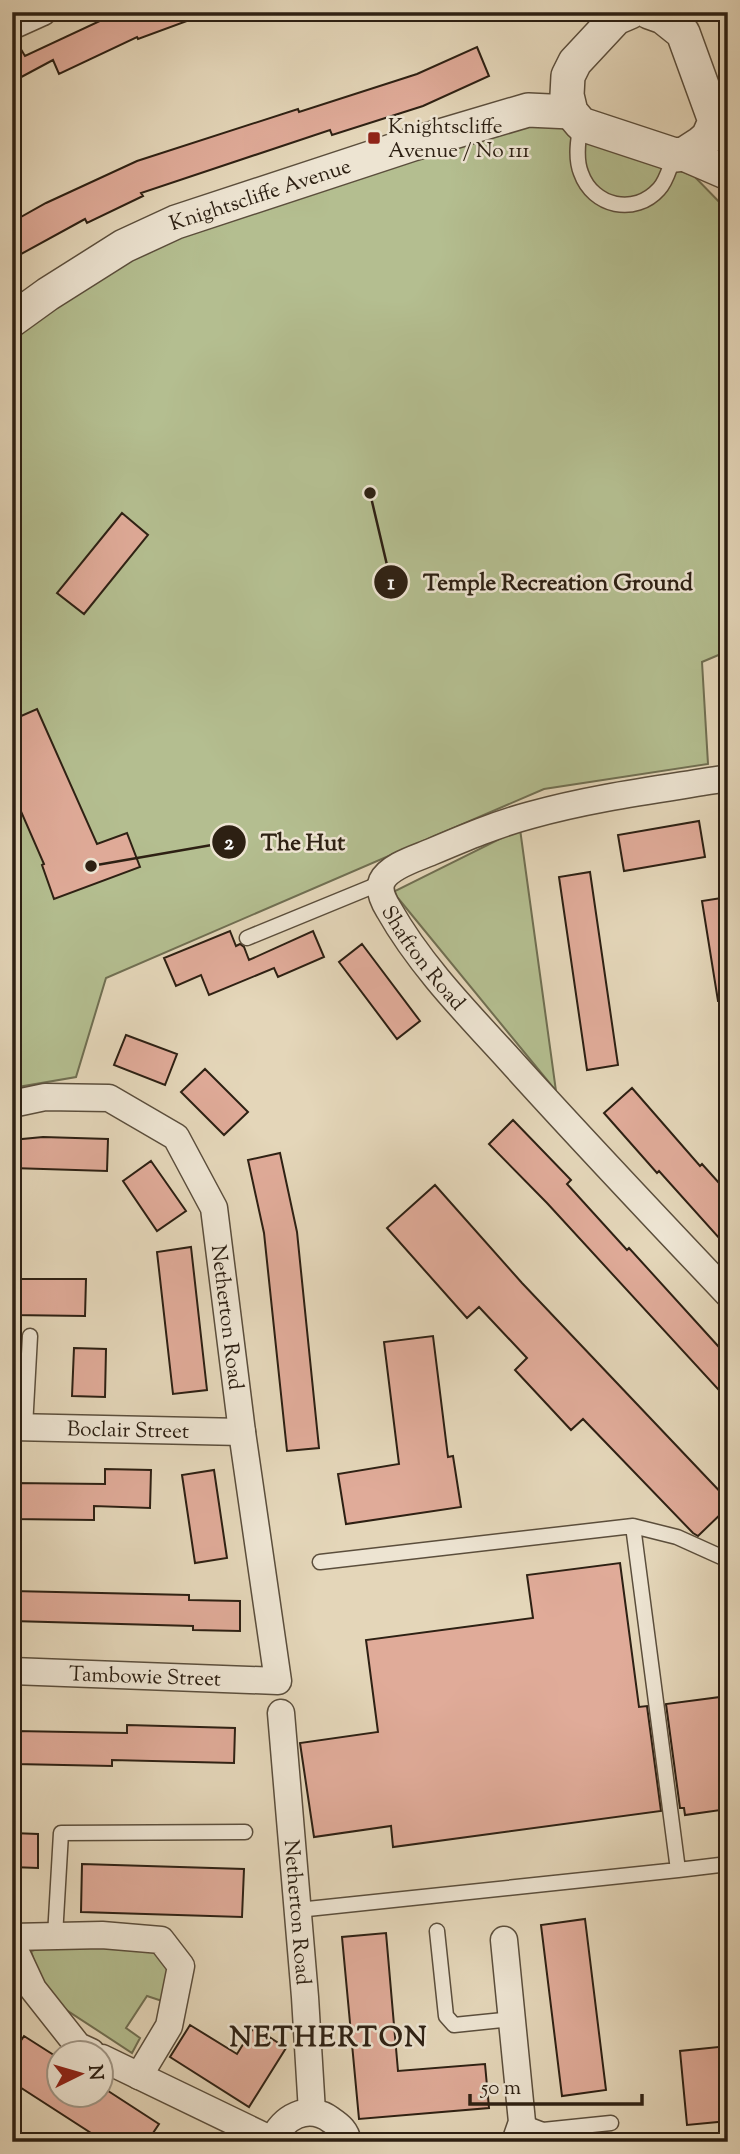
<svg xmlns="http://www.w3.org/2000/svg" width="740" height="2154" font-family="'Sorts Mill Goudy',serif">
	<rect width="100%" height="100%" fill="#e4d6b9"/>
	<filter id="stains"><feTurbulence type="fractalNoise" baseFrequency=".00286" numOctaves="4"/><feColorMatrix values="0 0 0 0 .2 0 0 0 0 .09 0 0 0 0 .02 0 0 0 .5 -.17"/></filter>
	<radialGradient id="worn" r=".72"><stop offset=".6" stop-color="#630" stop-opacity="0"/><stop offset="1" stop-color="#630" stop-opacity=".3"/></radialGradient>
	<!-- green -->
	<path fill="#b4be90" stroke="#706f52" stroke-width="2" d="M551 120 694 176 728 211V651L702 662 708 764 544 789 106 978 76 1077 12 1088V335L162 236Z
		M520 829 556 1091 393 892Z
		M53 1945 156 1950 170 1975 162 2001 147 1996 126 2028 140 2038 132 2053 45 1996 31 1951Z"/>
	<!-- building -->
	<path fill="#e0ab99" stroke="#2d2013" stroke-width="2" d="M119 12H205L206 14 138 39 137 37 59 74 53 60 12 82V41H16L25 56Z
		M477 47 489 76 423 106 332 135 330 130 141 193 143 196 87 223 85 219 12 259V222L46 203 137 161 298 109 299 112 417 74Z
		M122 513 148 535 84 614 57 593Z
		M37 709 97 844 127 833 140 867 54 899 42 865 44 864 20 809 12 813V720Z
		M699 821 705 857 624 871 618 835Z
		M590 872 618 1065 587 1070 559 877Z
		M728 897V1000L718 1001 702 901Z
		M230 931 236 946 240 944 244 947 249 960 313 931 324 957 278 977 274 968 209 995 201 975 176 986 164 958Z
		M362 944 420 1021 397 1039 339 962Z
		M126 1035 177 1054 165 1085 114 1065Z
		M205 1069 248 1112 224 1135 181 1092Z
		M632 1088 700 1166 702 1164 728 1193V1248L659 1171 657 1173 604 1113Z
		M513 1120 571 1180 567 1184 627 1250 629 1248 728 1357V1400L547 1203 489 1144Z
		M43 1137 108 1139 107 1171 12 1168V1140Z
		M280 1153 297 1232 319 1448 287 1451 264 1233 248 1160Z
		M151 1161 186 1211 157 1231 123 1181Z
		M435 1185 522 1283 728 1500V1507L698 1536 693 1533 583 1419 571 1430 515 1370 527 1358 479 1307 467 1318 387 1228Z
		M191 1247 207 1390 173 1394 157 1252Z
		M12 1279H86L85 1316 12 1315Z
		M433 1336 448 1457 453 1456 461 1507 346 1524 338 1474 399 1464 384 1342Z
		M74 1348 106 1349 105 1397 72 1396Z
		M105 1469 151 1470 150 1508 94 1506V1520L12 1519V1483L105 1484Z
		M214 1470 227 1558 195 1563 182 1475Z
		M620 1563 639 1707 647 1706 661 1811 393 1847 391 1826 314 1837 300 1743 378 1732 366 1640 533 1618 527 1575Z
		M12 1591 189 1595V1600L240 1601V1631L193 1630V1626L12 1621Z
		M728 1696V1809L685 1815 684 1808H680L666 1704Z
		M127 1725 235 1728 234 1763 112 1760V1766L15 1764V1731L127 1733Z
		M12 1833 38 1834V1868L12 1867Z
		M82 1864 244 1869 242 1917 81 1912Z
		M585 1919 606 2090 562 2096 541 1925Z
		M386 1933 398 2071 485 2064 489 2108 359 2119 342 1937Z
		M190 2025 237 2054 254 2027 286 2048 249 2107 170 2057Z
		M24 2036 60 2059V2095H102V2087L159 2124 147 2142H105L12 2082V2054Z
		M728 2046V2121L687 2125 680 2051Z"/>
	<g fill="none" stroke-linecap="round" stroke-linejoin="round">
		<defs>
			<path id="service" d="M581 124C578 139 575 158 581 173 593 207 635 216 659 189 667 181 670 165 675 155
				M247 938 381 883
				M25 1427 30 1336
				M633 1526 677 1537 728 1560
				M678 1870 728 1864
				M298 1910 678 1870 633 1526 320 1562
				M437 1931 446 2016 454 2025 512 2019
				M55 1936 61 1833 245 1832
				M522 2122 543 2130 611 2123"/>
			<g id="minor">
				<path d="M12 26 43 12"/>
				<path id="s1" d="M728 778C662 789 595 797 531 815 497 824 464 838 431 852 417 858 389 866 382 881 378 890 384 902 389 910 420 965 466 1012 508 1058 580 1138 654 1216 728 1294"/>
				<path id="s2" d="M12 1104 45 1097 109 1098 176 1137 214 1208 242 1432 278 1681 12 1671"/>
				<path id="s3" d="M12 1427 242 1432"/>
				<path id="s4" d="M281 1713 305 1997 312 2112"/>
				<path d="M12 1937 102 1935 161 1940 181 1966 169 2026 139 2076"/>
				<path d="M504 1940 522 2122 515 2142"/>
				<path d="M12 1944 33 1989 78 2046 91 2052"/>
				<path d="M102 2058 272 2140"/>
				<path d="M272 2142C282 2117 308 2103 331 2120 340 2126 346 2131 348 2142"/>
			</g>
			<g id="tertiary">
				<path d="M630 12 616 18 575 62 568 76 567 95 571 112 581 124 675 155 684 154 701 143 708 137 715 121 683 33 663 17 649 12"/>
				<path d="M684 154 728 173"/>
				<path id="s5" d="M12 320 48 294 124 246 176 222 413 144 528 110 571 112"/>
			</g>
		</defs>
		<!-- service casing -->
		<use href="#service" stroke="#5b4e3c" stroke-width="17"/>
		<!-- minor casing -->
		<use href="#minor" stroke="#5b4e3c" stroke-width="29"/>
		<!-- tertiary casing -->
		<use href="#tertiary" stroke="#5b4e3c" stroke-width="36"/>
		<!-- service -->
		<use href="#service" stroke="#ede4d2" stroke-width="14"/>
		<!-- minor -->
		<use href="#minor" stroke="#ede4d2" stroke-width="26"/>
		<!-- tertiary -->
		<use href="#tertiary" stroke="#ede4d2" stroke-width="33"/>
	</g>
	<!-- markers -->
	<rect fill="#8f2418" stroke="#ede4d2" stroke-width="2.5" x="367" y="131" width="14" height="14" rx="3.5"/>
	<g text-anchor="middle" stroke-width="5" stroke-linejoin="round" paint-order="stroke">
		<!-- poi labels -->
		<g font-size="21" fill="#2d2013" stroke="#ede4d2" text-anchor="start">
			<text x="388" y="133">Knightscliffe<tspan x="388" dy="24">Avenue / No 111</tspan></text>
		</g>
		<!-- street labels -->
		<g font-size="21" fill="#2d2013" stroke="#ede4d2">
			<text dy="7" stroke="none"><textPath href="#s5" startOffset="280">Knightscliffe Avenue</textPath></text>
			<text dy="7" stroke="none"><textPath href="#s1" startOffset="455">Shafton Road</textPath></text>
			<text dy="7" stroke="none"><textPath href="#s2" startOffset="366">Netherton Road</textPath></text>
			<text dy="7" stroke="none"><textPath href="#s3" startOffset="116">Boclair Street</textPath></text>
			<text transform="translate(145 1676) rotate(2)" y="7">Tambowie Street</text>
			<text dy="7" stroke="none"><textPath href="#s4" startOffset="200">Netherton Road</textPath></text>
		</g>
		<!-- district labels -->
		<g font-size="28" font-weight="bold" letter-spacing="2" fill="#2d2013" stroke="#ede4d2">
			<text x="329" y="2046">NETHERTON</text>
		</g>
	</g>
	<!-- callouts -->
	<path fill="none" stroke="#2d2013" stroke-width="2.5" d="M370 493L391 582M91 866L229 842"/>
	<g fill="#2d2013" stroke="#ede4d2" stroke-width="2.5">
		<circle cx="370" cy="493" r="7"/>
		<circle cx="91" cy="866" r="7"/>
		<circle cx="391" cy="582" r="18"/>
		<circle cx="229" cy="842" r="18"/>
	</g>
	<g font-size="21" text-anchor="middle" font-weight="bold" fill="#fff">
		<text x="391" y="589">1</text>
		<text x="229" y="849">2</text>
	</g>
	<g font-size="23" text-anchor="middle" font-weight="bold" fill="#2d2013" stroke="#ede4d2" stroke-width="5" stroke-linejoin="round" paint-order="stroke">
		<text x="558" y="590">Temple Recreation Ground</text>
		<text x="303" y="850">The Hut</text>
	</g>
	<!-- margin -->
	<rect width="740" height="2154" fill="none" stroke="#e4d6b9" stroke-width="42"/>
	<rect x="14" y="14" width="712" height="2126" fill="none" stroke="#2d2013" stroke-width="3.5"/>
	<rect x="21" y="21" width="698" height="2112" fill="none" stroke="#2d2013" stroke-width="2"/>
	<!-- north arrow -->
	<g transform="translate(80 2074) rotate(85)"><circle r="33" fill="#ede4d2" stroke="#a09686" stroke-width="2"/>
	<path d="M0-5L12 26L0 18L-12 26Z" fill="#8f2418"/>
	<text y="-10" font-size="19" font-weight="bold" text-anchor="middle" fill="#2d2013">N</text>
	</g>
	<!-- scale -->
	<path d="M470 2094v10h172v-10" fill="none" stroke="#2d2013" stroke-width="3.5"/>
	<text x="481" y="2094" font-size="21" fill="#2d2013" stroke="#ede4d2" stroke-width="5" paint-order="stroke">50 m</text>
	<rect width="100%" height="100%" filter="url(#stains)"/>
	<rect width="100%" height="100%" fill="url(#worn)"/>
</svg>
